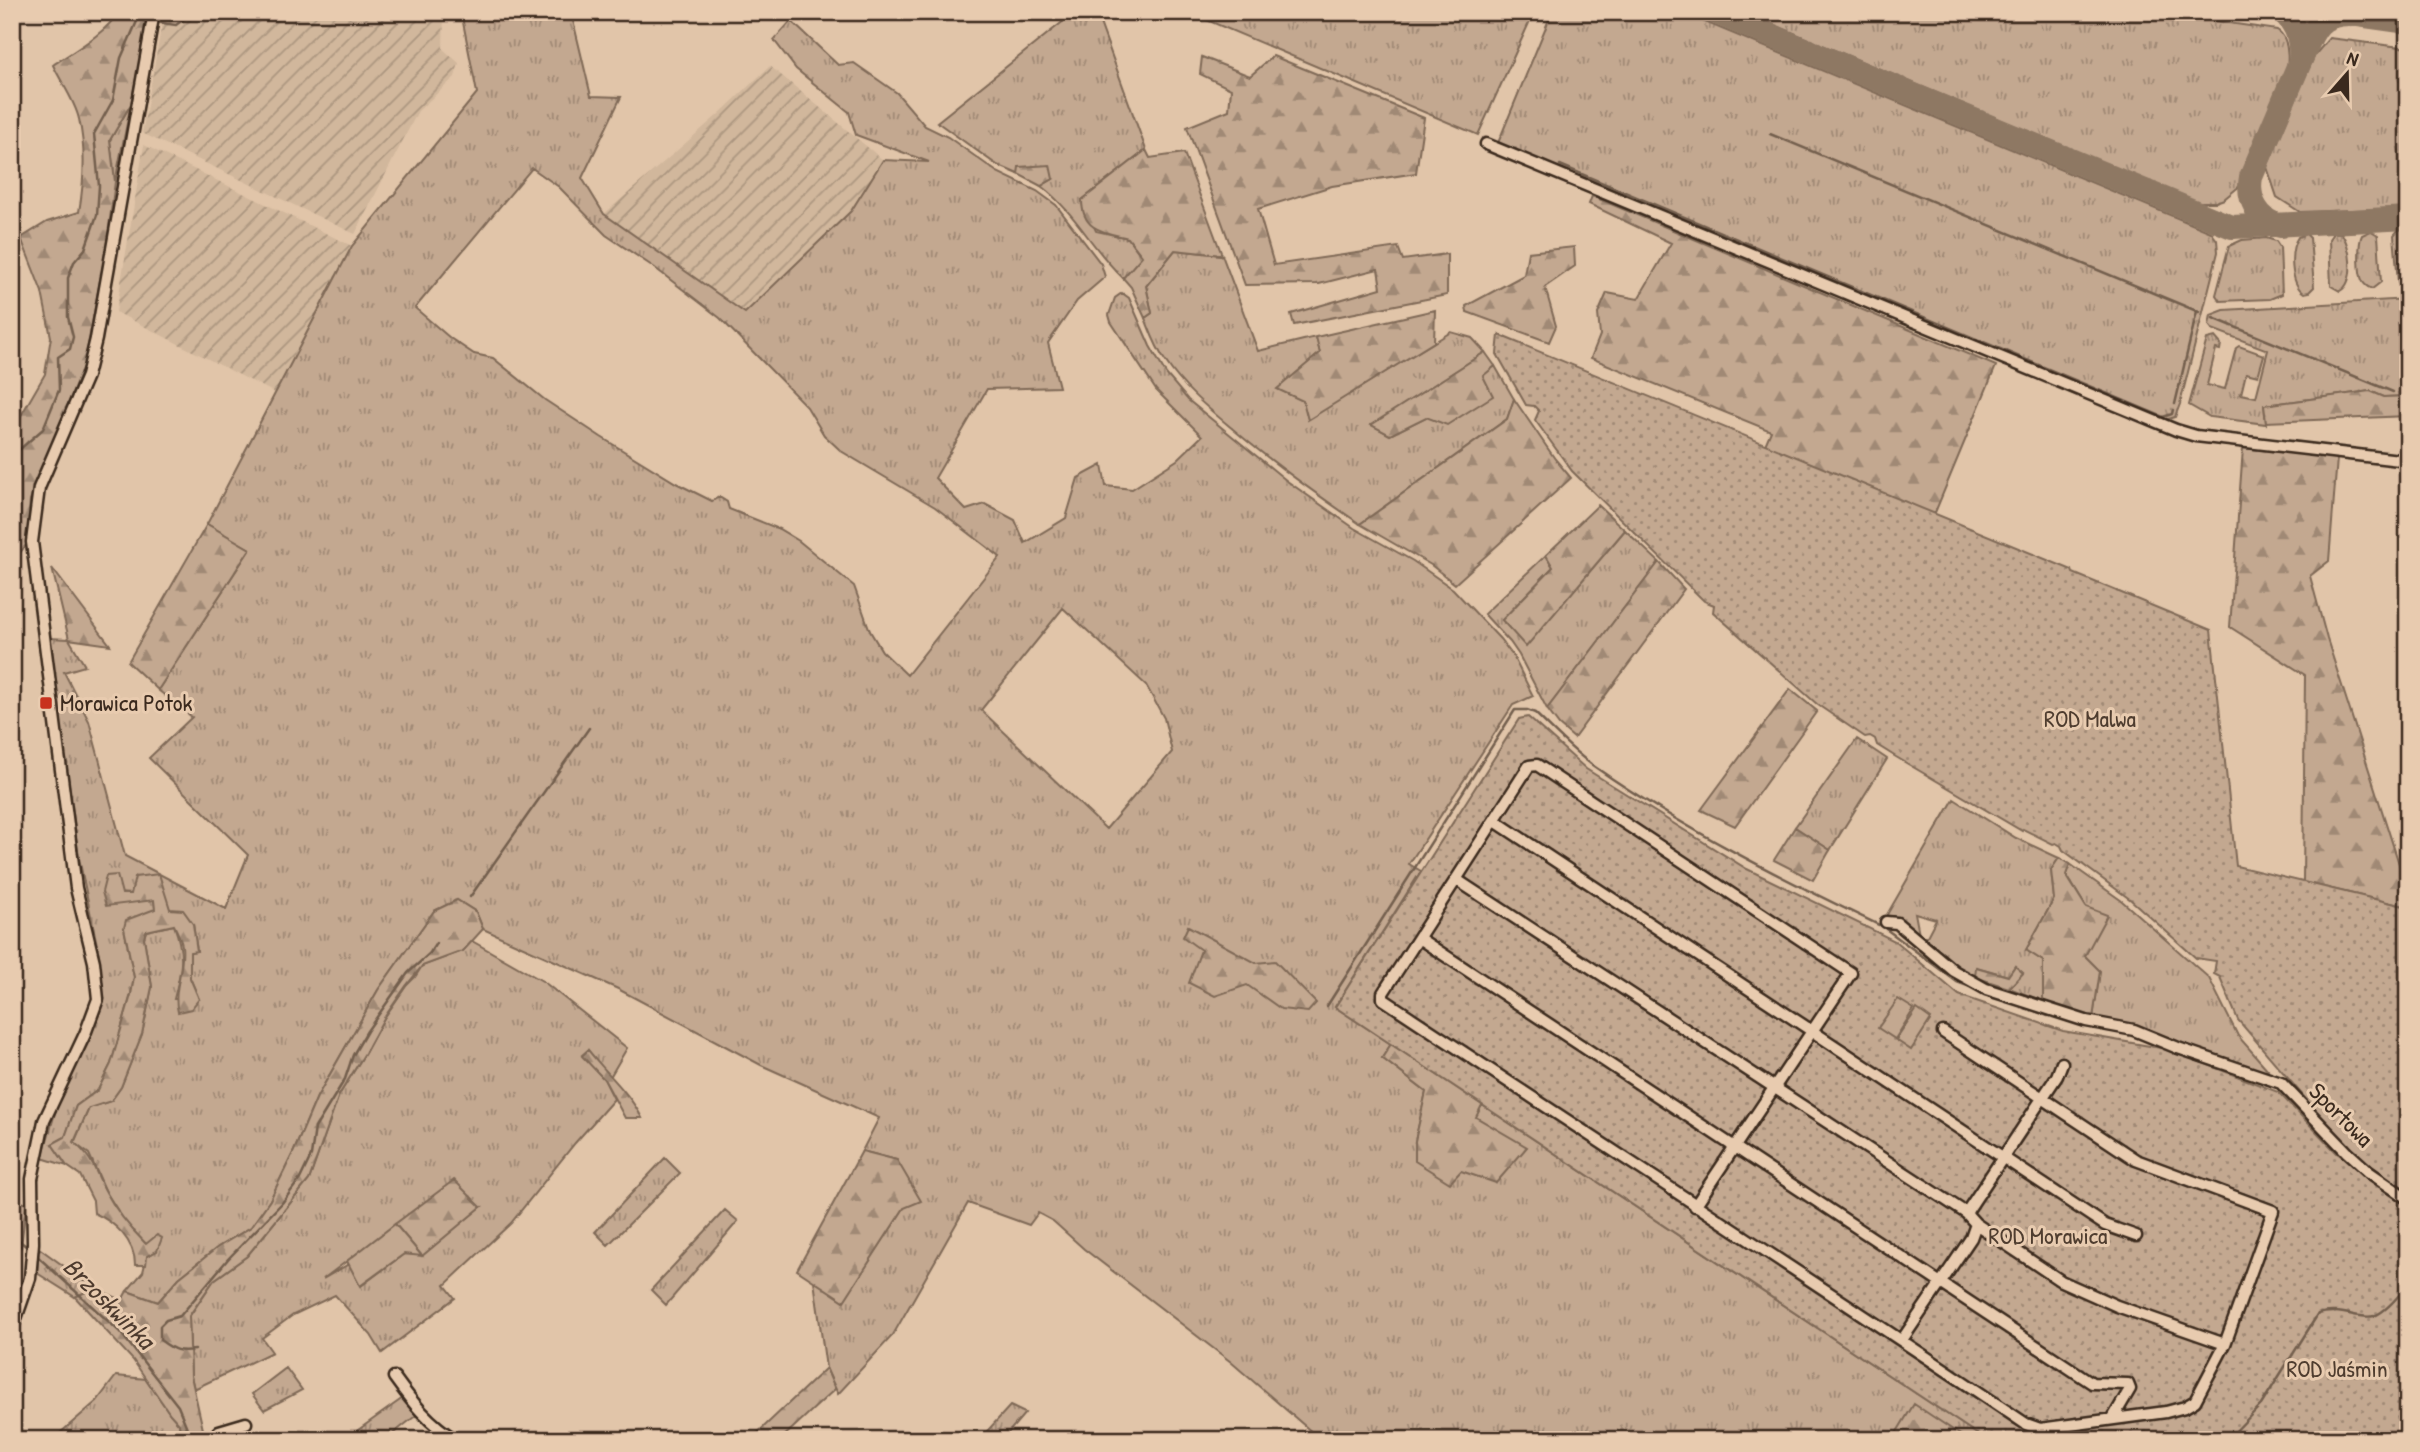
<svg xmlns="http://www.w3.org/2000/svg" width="2420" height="1452" font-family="'Patrick Hand',sans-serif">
	<defs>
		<pattern id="industrial-furrows" width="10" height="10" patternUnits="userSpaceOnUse" patternTransform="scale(1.75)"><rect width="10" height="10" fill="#d1b79c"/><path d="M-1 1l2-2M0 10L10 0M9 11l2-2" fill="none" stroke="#ab957f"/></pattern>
		<pattern id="grass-tufts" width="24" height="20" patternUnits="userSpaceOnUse" patternTransform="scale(1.75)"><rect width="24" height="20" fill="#c3a890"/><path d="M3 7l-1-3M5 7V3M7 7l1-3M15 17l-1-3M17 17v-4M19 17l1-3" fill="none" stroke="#a08975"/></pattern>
		<pattern id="forest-firs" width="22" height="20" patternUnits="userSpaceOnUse" patternTransform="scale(1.75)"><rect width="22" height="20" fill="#c3a890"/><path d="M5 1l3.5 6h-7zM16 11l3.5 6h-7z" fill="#a08975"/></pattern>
		<pattern id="garden-dots" width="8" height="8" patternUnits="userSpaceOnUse" patternTransform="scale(1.75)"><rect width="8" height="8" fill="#c3a890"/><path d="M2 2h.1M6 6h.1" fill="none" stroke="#a08975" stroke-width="1.8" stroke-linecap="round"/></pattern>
	</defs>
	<rect width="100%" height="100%" fill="#e1c5a9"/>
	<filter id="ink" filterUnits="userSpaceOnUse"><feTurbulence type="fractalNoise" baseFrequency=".0143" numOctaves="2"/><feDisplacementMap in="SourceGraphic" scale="14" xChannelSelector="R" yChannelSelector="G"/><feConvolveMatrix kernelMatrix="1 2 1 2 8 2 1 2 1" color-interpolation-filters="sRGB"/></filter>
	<g filter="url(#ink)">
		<!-- industrial -->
		<path fill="url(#industrial-furrows)" d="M164 12H444L443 49 459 63 455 77 418 111 355 234 142 133Z
			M770 66 883 160 851 211 745 313 604 214 719 114Z
			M144 145 352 246 275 393 116 312Z"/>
		<!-- grass -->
		<path fill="url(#grass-tufts)" stroke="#7f6957" stroke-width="2" fill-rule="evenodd" d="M461 12H571L591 96 621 97 582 178 604 214 745 313 851 211 883 160 929 162 856 135 849 112 796 69 774 40 791 21 838 65 854 63 897 93 925 126 948 137 997 172 1037 191 1056 205 1101 264 1105 277 1077 301 1048 343 1059 387 987 389 935 478 966 510 985 504 1015 520 1025 543 1066 518 1078 478 1102 465 1106 486 1132 489 1177 460 1202 436 1156 390 1111 322 1109 315 1115 298 1122 293 1129 298 1150 346 1166 374 1188 400 1287 481 1354 528 1413 561 1453 589 1500 639 1513 656 1533 696 1513 705 1409 864 1421 871 1335 1007 1391 1044 1382 1058 1426 1092 1415 1141 1475 1116 1482 1105 1986 1440H1321L1231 1362 1084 1249 1053 1221 1038 1213 1029 1225 968 1203 893 1335 838 1394 826 1368 814 1281 844 1300 904 1208 897 1160 862 1151 879 1118 761 1065 618 989 483 929 476 912 457 900 434 911 378 990 317 1097 294 1151 270 1200 251 1227 218 1247 179 1278 158 1302 127 1291 143 1272 147 1256 146 1244 125 1222 106 1192 89 1154 74 1143 89 1108 111 1101 121 1087 142 1034 152 987 144 938 146 931 174 925C185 955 182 968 174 999H199L190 978V952L197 951 193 924 170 909 136 877 132 894 102 892 154 900 155 909 124 928 134 977 131 994 111 1064 98 1090 76 1106 65 1137 52 1144 67 1166 42 1158 55 1113 74 1064 100 1010 103 995 99 955 79 858 49 638 69 639 85 666 64 672 89 721 125 856 226 909 248 855 149 758 192 717 158 690 250 549 207 524 352 246 477 93ZM532 168 559 187 606 235 655 268 720 318 807 407 824 435 841 451 935 507 1000 557 907 675 882 651 870 631 854 586 799 541 779 529 729 509 727 502 719 497 712 501 676 483 601 437 545 400 493 358 474 354 450 338 415 308ZM1063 608 1146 685 1164 718 1172 752 1106 829 981 710Z
			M1075 12H1096L1146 150 1082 200 1096 231 1128 238 1142 257 1123 278C1092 249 1077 214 1041 186L1053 179 1020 167 1018 174 997 165 937 122Z
			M1188 12H1534L1478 135Z
			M1552 12H1681L2211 232 2217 240 2218 252 2180 404 2175 417 2165 420 1498 143Z
			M1744 12H2153L2277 30C2292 39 2288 70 2284 85L2241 185 2224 199 2216 202H2197Z
			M2329 38 2408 48V208L2300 212 2277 197 2267 167 2308 70 2315 55Z
			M131 104 115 182 110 140Z
			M2399 229 2408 230 2406 287 2398 282 2394 235Z
			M2371 231 2378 235 2381 282 2372 289C2368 287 2365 286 2363 282 2358 274 2358 243 2362 235Z
			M2333 233H2341C2351 245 2356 282 2340 291L2331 286 2329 239Z
			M2306 234 2310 238 2314 287 2309 292 2304 293C2290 284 2289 250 2298 237Z
			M2266 238 2276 241 2280 247 2282 294 2270 299 2220 301 2216 295 2229 246 2242 240Z
			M1175 250 1222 255 1258 351 1316 337 1320 353 1278 389 1304 401 1308 419 1451 332 1472 338 1485 352 1372 425 1390 435 1426 417 1495 366 1514 399 1507 419 1360 524C1316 494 1274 464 1234 430 1209 409 1184 389 1166 362 1156 348 1151 333 1145 318L1152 313 1146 286Z
			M2408 299V396L2384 397 2370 391 2264 405 2266 424 2210 417 2189 405 2207 339 2215 337 2221 344 2220 350 2216 349 2207 385 2225 389 2236 348 2239 346 2264 355 2258 376 2246 373 2241 394 2256 397 2268 350 2212 329 2209 325 2211 315 2224 310Z
			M1625 530 1659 562 1547 709 1519 655 1510 642 1484 614 1546 555 1553 567 1502 620 1526 646Z
			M1857 739 1887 759 1830 850 1795 827Z
			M1954 799 2016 838 2059 858 2051 870 2054 899 2026 950 2043 961V1001L2009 988 2023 973 2015 966 2008 976 1977 967 1975 977 1958 969 1925 940 1936 919 1915 913 1919 934 1897 920 1885 918Z
			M2070 864 2122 901 2209 978 2238 1036 2268 1070 2262 1075 2093 1018 2100 971 2085 956 2086 907 2066 874Z
			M472 941 544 982 627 1048 610 1077 588 1050 582 1055 604 1079 614 1099 575 1143 511 1223 445 1285 455 1298 382 1353 371 1335 335 1295 293 1315 262 1338 272 1352 194 1389 191 1376 189 1317 214 1280 247 1256 309 1180 339 1095 365 1053 384 1018 406 986 415 977 422 966 463 951ZM481 1207 422 1255 404 1254 361 1286 349 1264 323 1279 408 1215Z
			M665 1158 680 1173 608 1245 595 1232Z
			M725 1210 738 1221 666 1305 651 1290Z
			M39 1248 94 1288 75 1297 37 1273Z
			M286 1368 302 1390 264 1410 252 1394Z
			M116 1376 146 1379 170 1414 179 1424 181 1440H52L97 1401Z
			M403 1398 418 1414 385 1440H344Z
			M1010 1406 1025 1413 1002 1440H979Z"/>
		<!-- forest -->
		<path fill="url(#forest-firs)" stroke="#7f6957" stroke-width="2" d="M118 12H149L131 104 110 140 115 182 106 249 85 361 30 500 27 544 12 562V431L45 374 51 337 42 292 21 238 47 222 79 212C84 183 86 149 79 119 75 101 61 82 53 65 72 52 107 33 118 12Z
			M1273 56 1424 118 1416 173 1332 186 1258 209 1274 265 1398 247 1403 260 1447 254V295L1294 325 1291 314 1381 288 1378 269 1319 284 1245 285 1187 127 1229 110 1231 89 1200 74 1202 57 1250 76Z
			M1146 150 1150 158 1184 153 1222 255 1175 250 1146 286 1152 313 1145 318 1131 287 1123 278 1142 256 1128 238C1104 232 1082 231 1082 200Z
			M1050 165 1053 179 1041 186 1018 174 1019 167Z
			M1592 196 1996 366 1934 515 1765 445 1771 431 1591 358 1600 335 1598 314 1607 293 1638 299 1671 243 1589 204Z
			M1574 247 1575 266 1545 287 1556 326 1549 342 1467 312 1466 306 1524 275 1528 252Z
			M1435 310 1434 342 1308 420 1303 401 1277 389 1320 353 1316 337Z
			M1485 352 1495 366 1483 376 1493 396 1447 425 1426 417 1390 435 1371 425Z
			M2370 391 2384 397 2408 396V416L2266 422 2264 405Z
			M1514 399 1555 459 1571 478 1455 584 1431 565 1360 524 1507 419Z
			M2243 448 2337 458 2329 561 2310 576 2327 639 2408 892V907L2303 882 2305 675 2230 627Z
			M1598 505 1625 530 1526 647 1502 620 1553 567 1546 555Z
			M207 524 250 549 158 690 128 662Z
			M1659 562 1684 589 1574 738 1559 725 1547 709Z
			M52 568 110 645 69 639Z
			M1790 689 1817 711 1735 826 1701 810Z
			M1795 827 1830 850 1813 880 1774 860Z
			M2059 858 2070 864 2066 875 2086 907 2107 915 2085 956 2100 971 2093 1018 2043 1001V961L2026 950 2054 899 2051 870Z
			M159 874 170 909 183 910 193 924 197 951 190 952V978L199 999 191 1009 178 1012C172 990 185 969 182 946 181 939 177 931 174 925L146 931 144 938 152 987 142 1034 121 1087 111 1101 89 1108 74 1142C95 1161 93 1168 106 1192 116 1211 130 1228 146 1244L157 1235 162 1238 157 1251 147 1256 146 1265H135C135 1241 115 1222 94 1213L93 1201 80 1175 67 1166 52 1144 65 1137 76 1106 98 1090 111 1064 131 995 134 977 124 928 126 920 155 909 154 900 106 906 102 892 106 876 117 875 122 894H131L135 877Z
			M457 900 476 912 483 929 463 951 422 966 406 986 384 1018 365 1053 339 1095 309 1180 247 1256 214 1280 189 1316 191 1376 204 1434 202 1440H181L179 1424 170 1414 133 1360 75 1297 94 1288 122 1300 127 1291 158 1302 179 1278 218 1247 251 1227 270 1200 294 1151 317 1097 378 990 434 911Z
			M1188 926 1256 963 1275 961 1316 1003 1308 1012 1281 1009 1247 985 1215 996 1189 983 1201 950 1183 937Z
			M2015 966 2023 973 2009 988 1975 977 1976 967 2008 976Z
			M1391 1044 1482 1105 1476 1117 1527 1147 1496 1183 1461 1171 1450 1183 1415 1161V1141L1426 1092 1382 1058Z
			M588 1050C606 1073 629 1092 642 1118H625L604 1079 582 1056Z
			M862 1151 897 1160 921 1201 904 1208 844 1301 797 1270Z
			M454 1180 481 1207 422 1256 395 1224Z
			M12 1198 26 1204 21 1247 12 1242Z
			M826 1368 835 1389 780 1440H750Z
			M1914 1404 1968 1440H1892Z"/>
		<!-- garden -->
		<path fill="url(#garden-dots)" stroke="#7f6957" stroke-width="2" d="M1499 335 2072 570 2073 573 2211 630 2236 866 2408 907V1189L2398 1186 2347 1147 2238 1020 2220 977 2214 974 2216 961 2196 958 2131 900 2063 850 2061 846 2056 843 2053 844 2023 829 2022 831 1896 757 1877 745 1875 739 1870 736 1865 737 1818 705 1713 612 1714 605 1704 601 1572 471 1535 420 1539 411 1534 406 1526 405 1497 354Z
			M1528 717 1586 769 1747 869 1895 941 1959 995 2063 1031 2167 1049 2278 1092 2337 1153 2408 1204V1440H1986L1335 1007 1519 719Z"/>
		<!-- pitch -->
		<path fill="#c3a890" stroke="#7f6957" stroke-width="2" d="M1898 999 1914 1009 1895 1039 1878 1028Z
			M1917 1009 1931 1019 1911 1050 1896 1040Z
			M395 1224 422 1256 404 1254 360 1286 347 1261Z"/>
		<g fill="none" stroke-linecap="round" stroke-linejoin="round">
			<!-- stream -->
			<path stroke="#735e4d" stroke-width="2.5" d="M155 22 176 25 193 12
				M1770 134 2199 312
				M1560 165 2163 417 2172 414 2173 410
				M2213 318 2393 392
				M2175 404 2197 311
				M12 456 43 429 59 390 58 357 70 349 73 337 68 317V278L74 262 85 249 97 215 99 186 94 134 113 100 121 58 138 19V12
				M12 494V499
				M470 897 589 728
				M1886 929 1957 982 2048 1016
				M1327 1006 1515 710H1527L1535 713C1554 731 1573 752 1595 767 1684 829 1781 878 1879 925
				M12 1234 28 1248
				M36 1255 120 1332 178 1406 192 1440
				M195 1350C178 1352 175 1351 160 1340V1326L166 1320 180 1316 228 1259 282 1203 300 1179 311 1156 315 1128 345 1079 353 1055 367 1031 408 973 430 953 436 943
				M2227 1440 2261 1405 2318 1314C2340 1307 2358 1320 2374 1316 2386 1312 2399 1295 2408 1285"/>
			<!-- taxiway -->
			<path stroke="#8e7864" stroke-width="24" d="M1714 12 2232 227 2408 218
				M2283 12C2298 26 2302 42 2300 62 2312 35 2315 14 2349 14
				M2337 12 2408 22
				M2281 226C2258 221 2247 199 2251 177L2300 62"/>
			<defs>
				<path id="minor" d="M1486 144 2176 430 2196 436 2408 461
					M1495 821 2105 1225 2136 1236
					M1457 880 1966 1213
					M1886 922 1897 923 1954 971 1986 989 2086 1021 2134 1030 2178 1048 2281 1083 2347 1152 2369 1172 2408 1199
					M1420 939 2092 1383 2128 1384 2130 1389 2113 1418
					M1695 1206 1851 973 1537 765 1529 766 1383 993V999C1597 1141 1813 1280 2026 1424L2040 1429 2166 1412 2185 1407 2195 1401 2225 1344 2273 1211 2136 1160 1943 1032
					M1976 1224 2061 1281 2117 1306 2225 1344
					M12 1330 30 1278 33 1243 32 1179 44 1121 85 1034 98 999 94 962 76 888 32 542 39 488 87 376 96 339 154 12
					M1902 1340 1971 1238 1976 1224 1966 1213 2057 1076 2062 1063
					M394 1377C412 1402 429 1424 456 1440
					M211 1440 219 1431 246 1423"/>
			</defs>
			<!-- minor casing -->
			<use href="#minor" stroke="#3b2a1e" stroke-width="15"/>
			<!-- minor -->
			<use href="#minor" stroke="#e8cbaf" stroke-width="10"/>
		</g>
	</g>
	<!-- markers -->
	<rect fill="#c8321e" stroke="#e8cbaf" stroke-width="2.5" x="39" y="696" width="14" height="14" rx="3.5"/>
	<g text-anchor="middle" stroke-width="6" stroke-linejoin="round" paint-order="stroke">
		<!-- poi labels -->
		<g font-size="24" fill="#3b2a1e" stroke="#e8cbaf" text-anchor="start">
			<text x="60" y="711">Morawica Potok</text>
		</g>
		<!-- park labels -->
		<g font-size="24" fill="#4f3d2f" stroke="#e8cbaf">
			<text x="2090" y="727">ROD Malwa</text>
			<text x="2048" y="1244">ROD Morawica</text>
			<text x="2337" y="1377">ROD Jaśmin</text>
		</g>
		<!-- street labels -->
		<g font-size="24" fill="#3b2a1e" stroke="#e8cbaf">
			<text transform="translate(2341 1115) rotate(45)" y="8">Sportowa</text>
		</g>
		<!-- water labels -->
		<g font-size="26" font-style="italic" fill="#4e3b2e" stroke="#e8cbaf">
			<text transform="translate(109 1303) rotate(45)" y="9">Brzoskwinka</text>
		</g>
	</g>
	<!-- margin -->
	<rect width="2420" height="1452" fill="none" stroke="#e8cbaf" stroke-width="42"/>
	<rect x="21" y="21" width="2378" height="1410" fill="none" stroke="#3b2a1e" stroke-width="2.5" filter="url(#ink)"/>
	<!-- north arrow -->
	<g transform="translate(2347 74) rotate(20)" stroke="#e8cbaf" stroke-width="5" paint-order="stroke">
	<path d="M0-5L12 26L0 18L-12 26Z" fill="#3b2a1e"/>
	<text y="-10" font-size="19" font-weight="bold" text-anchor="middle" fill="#3b2a1e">N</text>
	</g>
</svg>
